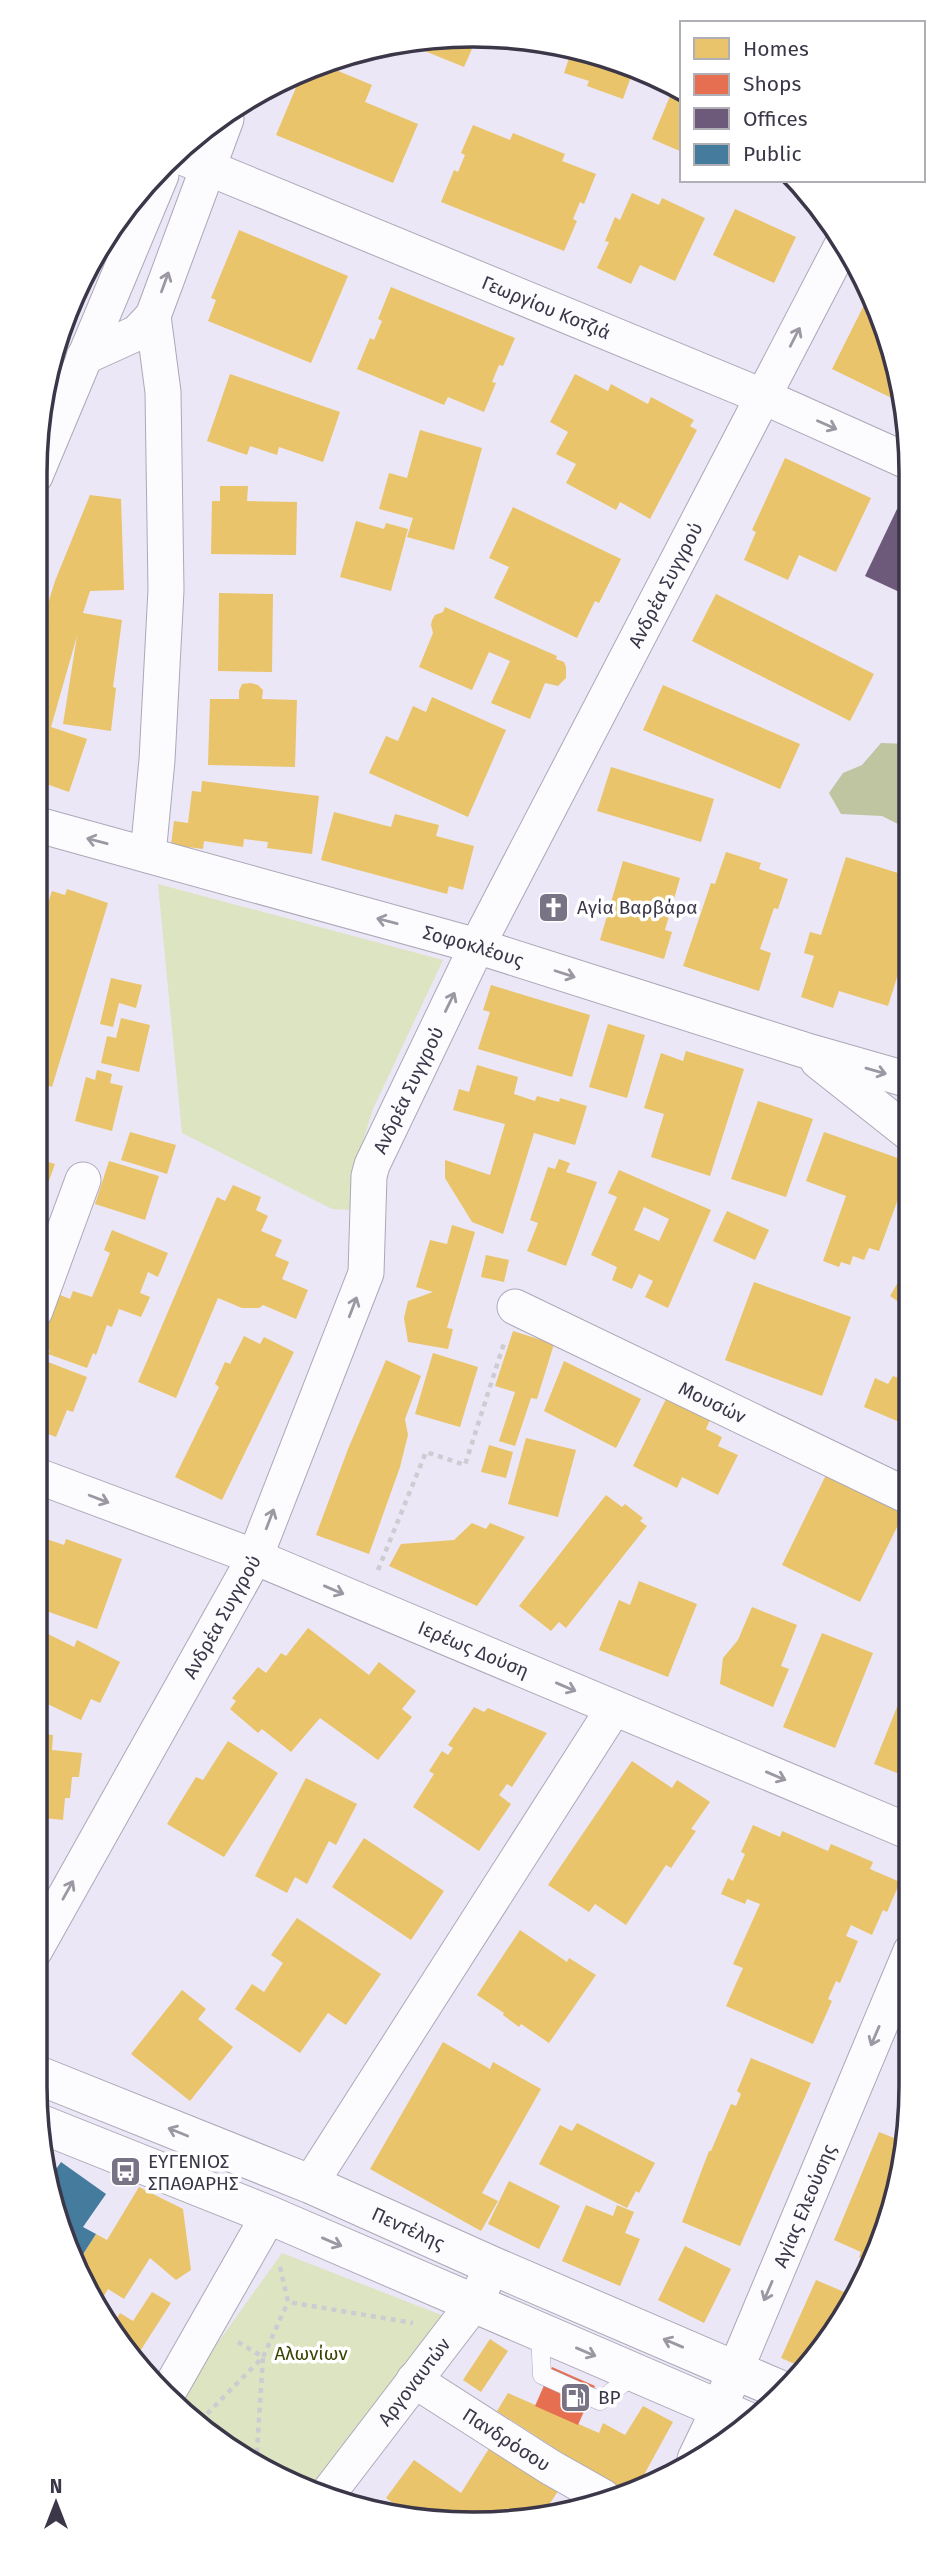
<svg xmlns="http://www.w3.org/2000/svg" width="946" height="2559" font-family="'Fira Sans',sans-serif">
	<rect width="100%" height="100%" fill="#ebe7f6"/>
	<!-- green -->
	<path fill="#dde4c2" d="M158 884 443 960 373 1109 356 1163 353 1210 332 1209 182 1133Z
		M282 2253 444 2316 312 2485 254 2466 176 2401Z"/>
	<!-- forest -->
	<path fill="#bfc5a0" d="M881 743 908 744V829L882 816 841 814 829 793 843 773 862 765Z"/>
	<!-- homes -->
	<path fill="#e9c46a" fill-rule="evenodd" d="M416 39 464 42 463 45 472 49 464 67 405 43Z
		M572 49 587 50 633 71 623 99 587 86 589 81 564 73Z
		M331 68 372 85 365 102 418 124 393 183 276 135 300 78Z
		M673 89 682 93V152L652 139Z
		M473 125 510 140 513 133 565 154 562 161 596 174 584 204 580 202 573 219 577 221 564 251 441 202 454 170 458 172 465 155 461 153Z
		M632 193 659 205 662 198 705 218 675 281 640 265 631 284 597 268 609 242 605 241 615 217 620 220Z
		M735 209 796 237 774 283 713 255Z
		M239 230 348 276 311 363 208 321 216 300 211 298Z
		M391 287 515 338 503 366 499 365 492 382 496 383 484 412 448 397 444 405 357 369 370 338 374 340 382 321 378 319Z
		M865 303 879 309 904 404 832 369Z
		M230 374 340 412 323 462 279 447 277 455 250 446 247 455 207 441Z
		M575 374 608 391 611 384 648 404 651 397 694 420 690 426 697 430 650 519 620 502 616 510 566 483 576 464 556 454 568 432 550 422Z
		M420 430 482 448 454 550 407 537 413 518 379 509 389 473 407 478Z
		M785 458 871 498 836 572 799 555 788 580 744 560 756 532 752 530Z
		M220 486H248L247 501 297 502 296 555 211 554 212 501H220Z
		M90 495 121 499 124 590 90 591 83 613 122 620 113 687 116 688 111 731 63 724 77 636 51 727 87 739 69 792 35 780V634L45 637 49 625 42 623 55 581Z
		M513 507 621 559 599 603 595 601 577 638 494 598 509 567 489 558Z
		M356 521 384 529 386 523 408 529 391 591 340 577Z
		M219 593 273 594 272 672 218 671Z
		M716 594 874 674 850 721 692 641Z
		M445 607 557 656 556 659 564 662 566 667V678L558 686 545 683 530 719 491 703 510 661 489 652 472 690 419 667 433 633 431 625 432 620 435 615 443 612Z
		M251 683 258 685 263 690 262 699 297 700 295 767 208 765 210 699H239V691L242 684Z
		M663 685 800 744 780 789 643 730Z
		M432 697 506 730 468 817 369 773 386 736 398 741 413 706 426 712Z
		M611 767 714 799 701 842 597 811Z
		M202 781 319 796 312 854 267 848 268 842 244 839 243 847 204 841 203 849 171 845 174 821 188 823 192 791 201 792Z
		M334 812 391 827 395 814 439 825 436 836 474 846 463 890 449 886 447 894 321 860Z
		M726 852 761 863 759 869 788 879 778 909 774 908 760 949 771 953 759 991 683 966 711 883 715 884Z
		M846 857 908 876V974L899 971 888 1006 839 991 833 1008 801 997 814 956 804 953 810 932 821 935Z
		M623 861 680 878 665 930 672 932 664 959 600 940Z
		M67 889 108 903 52 1087 35 1081V919L36 915 43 917 52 891 65 895Z
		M111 978 142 985 136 1008 119 1003 113 1027 100 1024Z
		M491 985 590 1015 572 1077 478 1049 490 1012 483 1010Z
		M121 1018 150 1025 139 1072 101 1063 107 1036 116 1038Z
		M608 1024 645 1035 627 1098 589 1087Z
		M686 1051 744 1069 710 1176 651 1157 664 1114 644 1108 661 1053 683 1061Z
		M477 1065 518 1077 514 1094 535 1101 537 1096 559 1102 560 1098 587 1106 575 1145 534 1133 503 1234 472 1222 445 1178V1160L490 1175 505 1124 453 1110 459 1089 469 1092Z
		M97 1070 112 1074 110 1083 123 1086 112 1131 75 1121 86 1077 95 1080Z
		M758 1101 813 1119 786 1197 731 1179Z
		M130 1132 176 1145 167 1174 121 1160Z
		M824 1132 909 1162V1169L879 1251 869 1248 864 1260 853 1256 850 1265 841 1262 839 1267 823 1261 846 1196 806 1181Z
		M35 1158 55 1164 35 1219Z
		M559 1159 570 1163 566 1172 597 1182 566 1266 527 1251 538 1223 530 1220 548 1167 555 1169Z
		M109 1161 159 1176 145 1220 95 1204Z
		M619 1170 711 1210 668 1308 645 1297 653 1281 639 1274 632 1289 612 1280 617 1267 591 1255 617 1197 608 1193ZM644 1207 669 1219 659 1241 634 1230Z
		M233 1185 261 1197 256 1210 268 1216 261 1231 282 1240 275 1256 289 1262 282 1279 308 1290 296 1319 263 1305 259 1308H242L218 1298 176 1398 138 1382 217 1197 225 1201Z
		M727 1211 769 1230 755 1260 713 1241Z
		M452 1225 475 1232 447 1328 453 1329 448 1349 408 1342 404 1318 408 1301 433 1292 416 1287 430 1240 447 1244Z
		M112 1230 168 1253 158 1277 148 1272 140 1293 150 1297 141 1317 119 1309 112 1327 107 1325 96 1355 93 1353 87 1368 48 1354 50 1350 38 1346 58 1294 70 1299 73 1291 92 1297 110 1253 104 1250Z
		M909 1254V1309L890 1296 908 1265 904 1262Z
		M486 1255 509 1260 504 1282 481 1277Z
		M754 1282 851 1317 822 1396 725 1360Z
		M513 1331 554 1344 537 1399 531 1398 515 1446 499 1441 515 1392 495 1386Z
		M244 1336 260 1344 264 1337 294 1352 222 1500 175 1477 219 1387 215 1384 225 1362 230 1364Z
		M433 1353 478 1367 460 1427 415 1414Z
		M35 1357 87 1377 73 1412 67 1410 56 1437 35 1429Z
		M386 1360 421 1376 405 1419 408 1435 400 1467 369 1554 316 1535 348 1449Z
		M564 1361 641 1399 616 1448 544 1411Z
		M893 1376 909 1382V1426L864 1407 875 1378 888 1384Z
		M667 1397 711 1418 706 1429 722 1437 718 1446 738 1455 718 1495 682 1477 677 1488 633 1466Z
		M526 1438 576 1450 558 1517 508 1504Z
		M489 1445 513 1452 506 1478 481 1472Z
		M826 1475 904 1513 860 1602 782 1565Z
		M606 1495 622 1507 625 1504 643 1518 640 1521 647 1526 566 1628 559 1622 551 1631 519 1606Z
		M472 1523 486 1529 490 1523 525 1537 477 1606 389 1566 401 1544 454 1540Z
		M35 1535 64 1545 66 1539 122 1559 97 1629 35 1607Z
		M639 1581 697 1604 668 1677 599 1650 619 1600 630 1605Z
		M752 1607 797 1625 781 1666 789 1669 773 1707 720 1684 723 1658 738 1640Z
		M308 1628 369 1675 379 1662 416 1691 402 1709 412 1717 378 1760 320 1718 291 1752 262 1729 258 1733 230 1709 236 1701 232 1698 258 1667 266 1673 281 1653 286 1656Z
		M822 1633 873 1653 835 1748 783 1727Z
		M48 1634 74 1647 77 1640 120 1662 100 1703 91 1699 81 1720 35 1698 38 1692 35 1690V1647L40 1649Z
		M910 1675V1778L874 1764Z
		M474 1707 484 1712 488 1708 547 1733 512 1787 507 1784 499 1795 511 1804 479 1851 413 1807 434 1774 429 1771 442 1751 448 1755 453 1748 448 1745Z
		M35 1733 53 1735 52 1750 82 1753 79 1777H72L70 1798H65L63 1820 35 1817Z
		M228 1741 278 1773 224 1857 167 1824 196 1777 203 1780Z
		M632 1761 672 1788 677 1780 710 1802 691 1829 696 1831 671 1868 666 1865 626 1925 595 1904 589 1912 548 1885Z
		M306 1778 357 1804 336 1845 329 1841 307 1884 295 1877 287 1893 255 1876Z
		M753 1825 780 1837 782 1831 828 1851 831 1844 873 1862 870 1869 900 1882 887 1912 883 1910 872 1935 851 1925 846 1936 858 1941 840 1983 836 1981 828 1999 832 2001 813 2044 726 2006 743 1968 733 1964 760 1904 747 1899 745 1904 721 1894 728 1878 733 1881 745 1854 741 1852Z
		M364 1838 444 1891 411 1940 332 1887Z
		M297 1918 381 1974 346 2025 328 2013 300 2053 235 2009 252 1984 264 1992 283 1963 271 1955Z
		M520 1930 567 1962 569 1958 596 1975 549 2043 521 2024 519 2027 503 2015 504 2013 477 1995Z
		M182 1990 206 2009 198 2019 233 2047 190 2101 131 2054Z
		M443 2042 490 2069 493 2062 541 2089 482 2193 498 2201 481 2231 370 2169Z
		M911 2054V2086L909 2098 902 2095 906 2086 898 2082Z
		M751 2058 811 2083 740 2246 682 2222 709 2151H711L731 2104 736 2106 741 2094 737 2091Z
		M577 2123 655 2163 639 2193 636 2191 627 2208 539 2164 560 2125 572 2131Z
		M879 2132 904 2142 896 2200 866 2260 859 2257 861 2252 834 2240Z
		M509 2181 560 2206 539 2249 488 2224Z
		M139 2187 183 2209 191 2270 176 2280 150 2258 124 2299 108 2289 102 2299 98 2296 78 2262 96 2234 107 2240Z
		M586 2205 613 2216 617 2205 634 2212 625 2233 640 2239 620 2286 562 2261Z
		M685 2246 731 2269 704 2323 658 2300Z
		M816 2280 849 2294 821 2352 804 2368 781 2358Z
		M152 2292 171 2303 135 2359 114 2323 120 2313 133 2321Z
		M490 2339 508 2351 481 2392 463 2380Z
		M508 2393 599 2433 603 2423 625 2435 643 2406 673 2422 640 2482 619 2490 497 2411Z
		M490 2447 558 2491 542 2516 417 2520 386 2498 414 2460 461 2493Z"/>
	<!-- shops -->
	<path fill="#e76f51" d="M552 2367 595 2386 578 2425 535 2406Z"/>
	<!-- offices -->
	<path fill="#6d597a" d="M897 509 907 514 908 596 865 576Z"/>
	<!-- public -->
	<path fill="#457b9d" d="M61 2162 106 2194 83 2227 96 2234 78 2262 58 2227 50 2178Z"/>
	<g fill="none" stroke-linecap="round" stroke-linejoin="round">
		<defs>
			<path id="lane" d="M540 2333 542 2375 600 2401 635 2374"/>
			<g id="street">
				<path id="s1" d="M182 157 764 397 907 461"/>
				<path d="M84 357 137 333 153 316 226 119"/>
				<path d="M35 476 161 175"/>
				<path id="s2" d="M35 824 477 946 804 1050 909 1080"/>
				<path d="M148 855 157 760 166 590 163 392 153 316"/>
				<path d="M818 1061 909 1133"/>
				<path id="s3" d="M515 1307 910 1497"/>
				<path d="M35 1311 83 1180"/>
				<path id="s4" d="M35 1475 255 1557 910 1832"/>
				<path id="s5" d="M35 1950 255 1557 366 1273 369 1176 372 1165 477 946 841 247"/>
				<path d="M310 2184 614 1708"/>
				<path id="s6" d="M414 2380 550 2467 603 2497"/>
				<path d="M167 2394 269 2215"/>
				<path id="s7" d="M695 2459 719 2409 911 1951"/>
				<path id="s8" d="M330 2491 474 2303 493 2266"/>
			</g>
			<g id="secondary">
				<path id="s9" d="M35 2074 310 2184 493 2266 781 2390"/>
				<path d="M41 2124 269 2215 747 2421"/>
			</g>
		</defs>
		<!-- lane casing -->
		<use href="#lane" stroke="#aca8b7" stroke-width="19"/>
		<!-- street casing -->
		<use href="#street" stroke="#aca8b7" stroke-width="37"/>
		<!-- secondary casing -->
		<use href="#secondary" stroke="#aca8b7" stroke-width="40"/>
		<!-- path -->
		<path stroke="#cdccd2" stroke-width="4.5" stroke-dasharray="5 5" stroke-linecap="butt" d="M378 1570 426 1452 465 1465 505 1340
			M280 2267 288 2302 413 2323
			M238 2342 263 2357 256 2466
			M200 2421 263 2357 288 2302"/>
		<!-- lane -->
		<use href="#lane" stroke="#fcfbfe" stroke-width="18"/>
		<!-- street -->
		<use href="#street" stroke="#fcfbfe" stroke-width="35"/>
		<!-- secondary -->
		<use href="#secondary" stroke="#fcfbfe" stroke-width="38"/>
	</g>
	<!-- one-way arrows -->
	<defs><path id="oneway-shaft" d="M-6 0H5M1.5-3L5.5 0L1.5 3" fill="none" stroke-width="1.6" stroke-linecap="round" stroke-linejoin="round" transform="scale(1.75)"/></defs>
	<g stroke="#9c98a3">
		<use href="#oneway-shaft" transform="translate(165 282) rotate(-70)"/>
		<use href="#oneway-shaft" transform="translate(795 337) rotate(-63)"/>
		<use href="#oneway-shaft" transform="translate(827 425) rotate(24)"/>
		<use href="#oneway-shaft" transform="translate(97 841) rotate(-165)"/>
		<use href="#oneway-shaft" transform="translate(387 921) rotate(-165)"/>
		<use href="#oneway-shaft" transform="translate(565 974) rotate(18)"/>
		<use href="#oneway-shaft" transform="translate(450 1002) rotate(-64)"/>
		<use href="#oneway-shaft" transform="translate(876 1071) rotate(16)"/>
		<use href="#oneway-shaft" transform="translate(353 1307) rotate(-69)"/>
		<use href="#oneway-shaft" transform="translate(99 1499) rotate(21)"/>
		<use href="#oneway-shaft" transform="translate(270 1519) rotate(-69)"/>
		<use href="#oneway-shaft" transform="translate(334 1590) rotate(23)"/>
		<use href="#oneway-shaft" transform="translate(566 1687) rotate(23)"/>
		<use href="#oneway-shaft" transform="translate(776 1776) rotate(23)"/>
		<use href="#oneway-shaft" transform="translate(68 1890) rotate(-61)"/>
		<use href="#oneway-shaft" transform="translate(875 2036) rotate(113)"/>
		<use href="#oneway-shaft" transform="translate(178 2132) rotate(-158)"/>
		<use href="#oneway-shaft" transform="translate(332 2242) rotate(23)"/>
		<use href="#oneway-shaft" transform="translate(768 2291) rotate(113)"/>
		<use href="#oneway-shaft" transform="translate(673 2343) rotate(-157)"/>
		<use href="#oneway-shaft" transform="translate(586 2352) rotate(23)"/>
	</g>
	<!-- icons -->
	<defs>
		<symbol id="church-square" viewBox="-11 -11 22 22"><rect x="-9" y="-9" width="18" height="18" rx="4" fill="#797485" stroke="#fff"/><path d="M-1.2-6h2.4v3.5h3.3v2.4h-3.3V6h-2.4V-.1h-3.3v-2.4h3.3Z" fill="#fff"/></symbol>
		<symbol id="bus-square" viewBox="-11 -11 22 22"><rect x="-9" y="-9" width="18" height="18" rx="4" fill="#797485" stroke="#fff"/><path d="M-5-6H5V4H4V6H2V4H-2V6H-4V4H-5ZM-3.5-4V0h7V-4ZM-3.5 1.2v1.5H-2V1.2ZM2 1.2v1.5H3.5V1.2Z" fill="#fff"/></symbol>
		<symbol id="fuel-square" viewBox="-11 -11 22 22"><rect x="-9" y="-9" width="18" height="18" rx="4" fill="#797485" stroke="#fff"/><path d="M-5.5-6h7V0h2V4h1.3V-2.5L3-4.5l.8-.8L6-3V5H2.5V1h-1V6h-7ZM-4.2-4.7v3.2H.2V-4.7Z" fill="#fff"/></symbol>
	</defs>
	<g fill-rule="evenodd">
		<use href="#church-square" x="536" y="890" width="35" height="35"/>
		<use href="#bus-square" x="108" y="2154" width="35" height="35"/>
		<use href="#fuel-square" x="558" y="2380" width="35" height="35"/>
	</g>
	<g text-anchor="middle" stroke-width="7" stroke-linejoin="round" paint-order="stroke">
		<!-- street labels -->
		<g font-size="19" fill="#3b3648" stroke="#fff">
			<text dy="7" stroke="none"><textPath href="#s1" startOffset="394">Γεωργίου Κοτζιά</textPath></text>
			<text dy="7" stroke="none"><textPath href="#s5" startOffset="1514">Ανδρέα Συγγρού</textPath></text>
			<text dy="7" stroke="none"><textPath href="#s2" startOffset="455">Σοφοκλέους</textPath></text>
			<text dy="7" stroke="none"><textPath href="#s5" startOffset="947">Ανδρέα Συγγρού</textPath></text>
			<text dy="7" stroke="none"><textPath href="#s3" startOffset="219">Μουσών</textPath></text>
			<text dy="7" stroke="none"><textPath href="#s5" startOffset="382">Ανδρέα Συγγρού</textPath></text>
			<text dy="7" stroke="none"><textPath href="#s4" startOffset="472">Ιερέως Δούση</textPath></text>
			<text dy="7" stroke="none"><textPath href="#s7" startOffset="276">Αγίας Ελεούσης</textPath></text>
			<text dy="7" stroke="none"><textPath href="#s9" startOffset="404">Πεντέλης</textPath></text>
			<text dy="7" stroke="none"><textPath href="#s8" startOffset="138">Αργοναυτών</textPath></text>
			<text dy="7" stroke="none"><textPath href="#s6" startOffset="110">Πανδρόσου</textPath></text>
		</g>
		<!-- poi labels -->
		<g font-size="19" fill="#3b3648" stroke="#fff" text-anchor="start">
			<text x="577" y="914">Αγία Βαρβάρα</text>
			<text x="148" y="2168">ΕΥΓΕΝΙΟΣ<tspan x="148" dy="22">ΣΠΑΘΑΡΗΣ</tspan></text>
			<text x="598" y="2404">BP</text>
		</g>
		<!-- park labels -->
		<g font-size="19" fill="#394201" stroke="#fff">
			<text x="311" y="2360">Αλωνίων</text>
		</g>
	</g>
	<!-- crop -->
	<path d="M0 0H946V2559H0ZM473 47H473A426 426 0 0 1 899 473V2086A426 426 0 0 1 473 2512H473A426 426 0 0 1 47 2086V473A426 426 0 0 1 473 47Z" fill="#fff" fill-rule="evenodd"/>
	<path fill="none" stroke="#3b3648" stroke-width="3.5" d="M473 47H473A426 426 0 0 1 899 473V2086A426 426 0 0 1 473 2512H473A426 426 0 0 1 47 2086V473A426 426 0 0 1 473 47Z"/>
	<!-- legend -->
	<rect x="680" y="21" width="245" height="161" fill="#ffffff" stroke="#b1afb6" stroke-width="2"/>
	<rect x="694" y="38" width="35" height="21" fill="#e9c46a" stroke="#b1afb6" stroke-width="2"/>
	<text x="743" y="56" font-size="21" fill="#3b3648">Homes</text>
	<rect x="694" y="74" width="35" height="21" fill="#e76f51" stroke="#b1afb6" stroke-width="2"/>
	<text x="743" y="91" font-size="21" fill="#3b3648">Shops</text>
	<rect x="694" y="108" width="35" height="21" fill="#6d597a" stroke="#b1afb6" stroke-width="2"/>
	<text x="743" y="126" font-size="21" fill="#3b3648">Offices</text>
	<rect x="694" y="144" width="35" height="21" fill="#457b9d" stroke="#b1afb6" stroke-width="2"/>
	<text x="743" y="161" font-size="21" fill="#3b3648">Public</text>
	<!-- north arrow -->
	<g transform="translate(56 2503)" stroke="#ffffff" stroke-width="5" paint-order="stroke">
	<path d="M0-5L12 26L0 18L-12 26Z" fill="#3b3648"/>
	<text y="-10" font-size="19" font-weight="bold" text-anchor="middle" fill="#3b3648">N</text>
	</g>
</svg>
